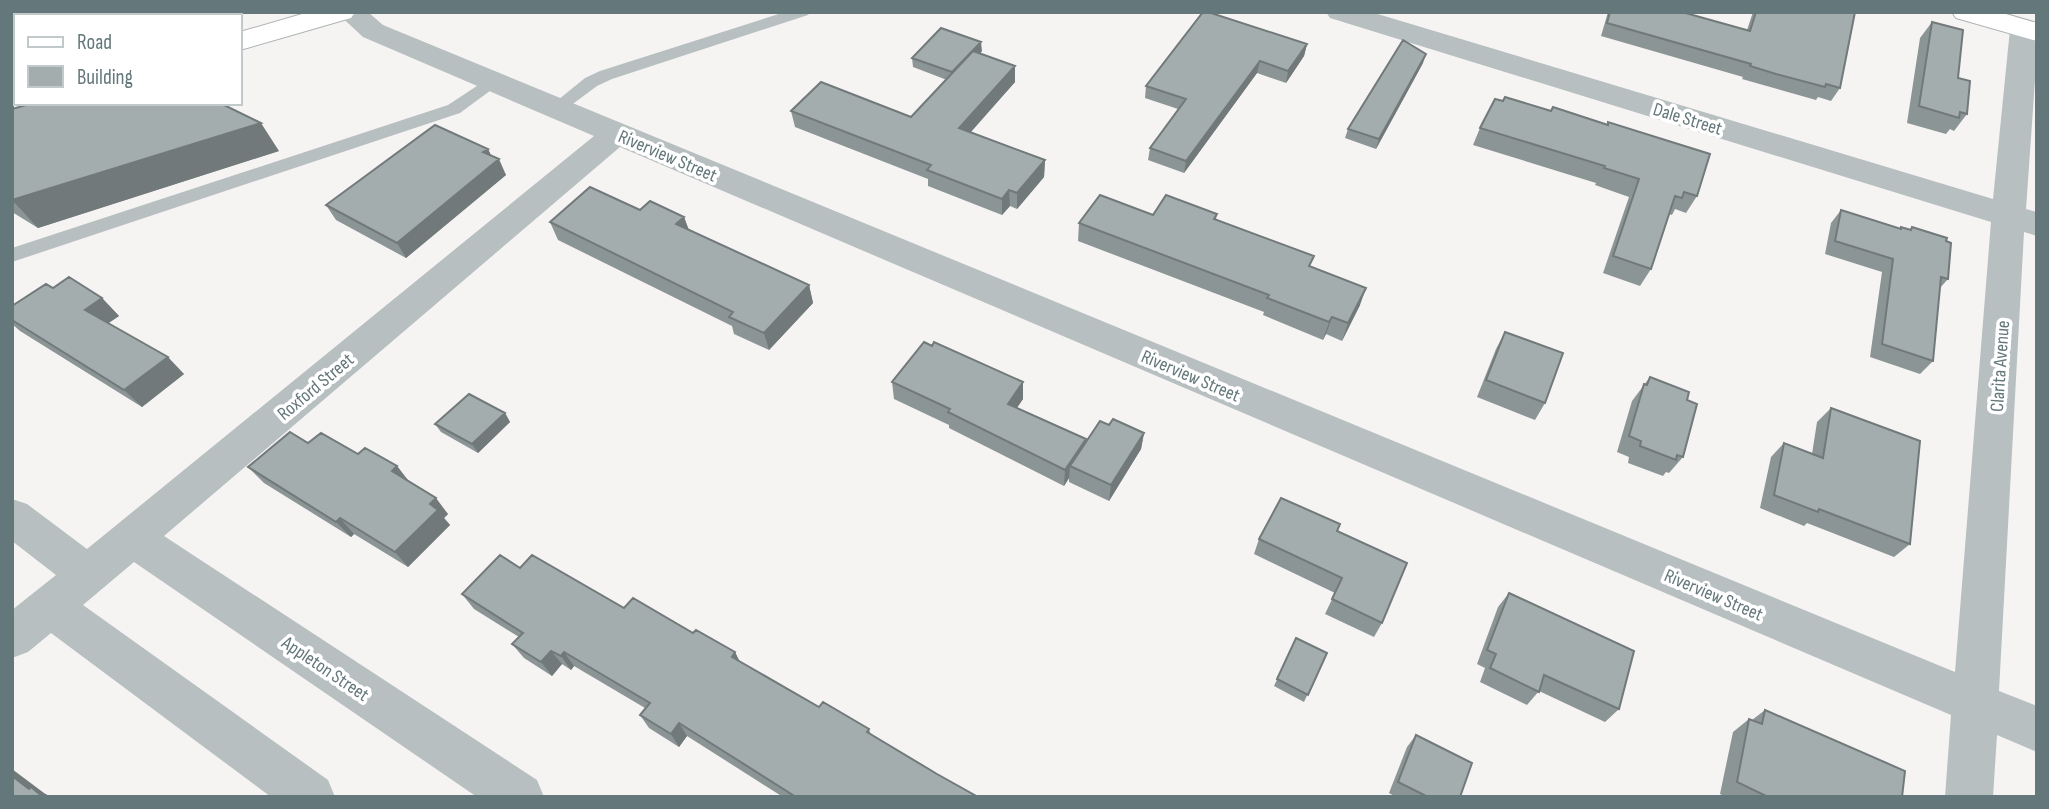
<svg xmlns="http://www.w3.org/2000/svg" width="2049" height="809" font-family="'Sofia Sans Condensed',sans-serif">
	<rect width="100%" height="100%" fill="#f5f4f2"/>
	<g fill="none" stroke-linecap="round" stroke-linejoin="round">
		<defs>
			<path id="primary" d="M36 12H75L73 16H34Z
				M309 12H355L351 18 240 50V32Z
				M1952 12H1999L2037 23V41L1956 18Z
				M16 15V33L12 34V16Z
				M16 92V103H31L27 109 12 113V93Z"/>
		</defs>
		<!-- primary casing -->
		<use href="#primary" stroke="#adb3b4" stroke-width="2"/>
		<!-- lane -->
		<path fill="#b8bfc0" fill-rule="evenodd" d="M785 12H810L808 15 612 79 597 86 562 112 556 113 548 108 585 78 600 71Z
			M492 76 500 81 498 85 460 113 12 262V248L448 105Z"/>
		<!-- street -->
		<path fill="#b8bfc0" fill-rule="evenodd" d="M336 12H368L383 25 1955 672 1991 222 1330 18 1326 12H1371L1993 199 2010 29 2014 23 2024 20 2034 23 2037 26V52L2026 209 2037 212V236L2024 232 1999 691 2037 706V752L1997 735 1993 797H1945L1951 715 620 147 164 536 537 780 544 797H477L134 562 83 605 328 780 335 797H271L51 633 28 652 12 658V610L56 575 12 541V499L27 504 87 549 594 136 363 37Z"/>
		<!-- primary -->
		<use href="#primary" fill="#fff" fill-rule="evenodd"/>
	</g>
	<!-- wall -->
	<path fill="#8c9596" d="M1608 12H1682L1747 30 1753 12H1855L1840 88 1831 101 1818 97 1816 100 1742 79 1743 77 1601 36Z
		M1932 22 1958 78 1967 114 1954 131 1950 129 1946 134 1907 123 1920 38Z
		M1307 44 1304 56 1286 83 1257 73 1184 173 1148 160 1150 148 1178 109 1145 98 1146 86Z
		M982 51 979 54 1015 66V82L971 132 1045 160 1044 177 1017 209 1010 206 1002 215 928 186V179L795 127 791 111 911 117 947 80 913 67 912 58Z
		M1423 63 1376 149 1345 138 1348 129Z
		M1503 101 1697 196 1686 213 1675 209 1672 215 1669 214 1651 269 1640 286 1603 273 1629 197 1595 185 1596 183 1473 145 1480 128Z
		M12 109 279 151 38 228 12 212Z
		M488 149 491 156 506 175 406 258 336 220 326 205Z
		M640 210 684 217 689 230 809 285 813 303 769 350 734 334 732 326 558 240 550 222Z
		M1841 210 1900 229 1901 227 1910 230 1912 227 1948 279 1940 288 1933 361 1920 374 1870 357 1882 272 1825 254 1831 223Z
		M1217 214 1216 219 1311 267 1360 305 1342 341 1326 334 1323 340 1263 315 1264 312 1078 241 1079 223 1153 215Z
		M53 288 102 298 119 316 108 323 184 374 142 407 20 331 12 324V306Z
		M1505 332 1545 403 1535 420 1477 397 1496 349Z
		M1650 377 1687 400 1683 457 1669 473 1666 472 1663 476 1628 463 1629 457 1617 452 1632 401Z
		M892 382H1023V399L1017 408 1086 439V442L1109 425 1144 433 1141 449 1109 501 1069 482V478L1064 486 949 428V425L894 399Z
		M1831 408 1910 544 1894 557 1807 523 1804 526 1760 508 1771 457 1784 443 1812 454 1817 422Z
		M505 413 510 422 478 453 441 432 435 424Z
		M308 443 358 454 397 466 408 480 448 514 444 518 450 525 408 567 354 534 351 537 264 483 248 467Z
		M1337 531 1382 623 1374 637 1325 614 1335 593 1254 554 1259 539Z
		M520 568 624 608 693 633 735 652 739 661 819 707 869 729 871 735 937 774 978 797H783L687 736 679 747 649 728 640 715 645 708 574 666 571 670 562 664 552 676 524 658 512 644 519 637 474 609 462 594Z
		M1509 593 1619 709 1605 722 1539 691 1527 705 1480 682 1485 668 1477 664 1498 607Z
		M1296 638 1327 653 1304 702 1274 686Z
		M1765 710 1902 797H1726L1720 794 1733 732 1749 719 1752 720Z
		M1416 735 1460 797H1396L1389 793 1407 747Z"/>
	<!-- shaded-wall -->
	<path fill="#72797a" d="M981 42 982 51 953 82 952 72Z
		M1307 44 1304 56 1286 83 1288 71Z
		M1426 54 1423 63 1376 149 1379 139Z
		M1260 61 1257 73 1184 173 1186 161Z
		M1015 66V82L960 144 959 128Z
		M261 123 279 151 38 228 12 200Z
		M488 149 495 163 499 159 506 175 406 258 397 243Z
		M1045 160 1044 177 1017 209V193Z
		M1009 190 1010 206 1002 215V199Z
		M684 217 690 234 676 224Z
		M809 285 813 303 769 350 764 333Z
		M1366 288 1360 305 1342 341 1348 323Z
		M102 298 119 316 103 327 85 310Z
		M1332 317 1326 334 1323 340 1329 322Z
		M168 357 184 374 142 407 124 390Z
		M1023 382V399L1008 420V404Z
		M505 413 510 422 478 453 472 444Z
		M1144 433 1141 449 1109 501 1111 485Z
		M1086 439 1085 456 1070 466 1069 478 1064 486 1065 470Z
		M397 466 409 482 392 471Z
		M436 498 448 514 444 518 450 525 408 567 395 552 430 504Z
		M340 518 354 534 351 537 336 522Z
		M551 651 562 664 552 676 541 662Z
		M564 652 574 666 571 670 561 656Z
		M735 652 742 666 732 657Z
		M679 723 687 736 679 747 671 734Z
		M12 769 44 793 51 797H43L29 789 12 776Z"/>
	<!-- building -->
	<path fill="#a3adae" stroke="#72797a" stroke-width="2" d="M1203 12H1208L1307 44 1288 71 1260 61 1186 161 1150 148 1186 99 1146 86Z
		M1610 12H1682L1750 31 1756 12H1855L1840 88 1826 84 1825 87 1776 74 1750 66 1751 64 1607 23Z
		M1932 22 1963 30 1958 78 1970 81 1967 114 1960 112 1959 118 1919 106Z
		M941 28 981 42 952 72 912 58Z
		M1403 40 1426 54 1379 139 1348 129Z
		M973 51 1015 66 959 128 1045 160 1017 193 1009 190 1002 199 927 170 931 165 791 111 821 82 911 117Z
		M1505 97 1551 111 1553 107 1608 125V122L1710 154 1697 196 1684 192 1682 198 1675 196 1651 269 1613 256 1639 179 1604 168 1605 166 1480 128 1495 99 1503 101Z
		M33 103H220L261 123 12 200V109Z
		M435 125 488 149 483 152 499 159 397 243 326 205Z
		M590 187 640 210 650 201 684 217 676 224 809 285 764 333 729 317 733 312 550 222Z
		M1100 195 1153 215 1166 195 1217 214 1214 219 1314 256 1309 266 1366 288 1348 323 1332 317 1329 322 1267 298 1269 295 1079 223Z
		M1841 210 1901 229V227L1911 230 1912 227 1947 238 1946 241 1951 243 1948 279 1941 277 1933 361 1882 344 1893 259 1835 241Z
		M69 277 102 298 85 310 168 357 124 390 12 320V306L46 284 53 288Z
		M1505 332 1563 353 1545 403 1486 380Z
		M924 342 932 346 934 342 1023 382 1008 404 1086 439 1065 470 948 412 950 409 892 382Z
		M1650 377 1689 392 1687 400 1697 404 1683 457 1677 455 1676 460 1640 446 1641 441 1629 436 1644 384 1647 385Z
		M469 394 505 413 472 444 435 424Z
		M1831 408 1920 441 1910 544 1819 509 1818 512 1774 495 1784 443 1823 458Z
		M1113 419 1144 433 1111 485 1070 466 1100 421 1109 425Z
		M290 432 308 443 321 433 358 454 365 448 397 466 392 471 436 498 430 504 438 510 395 552 340 518 336 522 248 467Z
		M1281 498 1340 524 1337 531 1407 563 1382 623 1332 599 1342 578 1259 539Z
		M500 555 520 568 532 555 624 608 633 598 693 633 696 630 735 652 732 657 819 707 823 702 869 729 867 732 937 774 978 797H796L679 723 671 734 640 715 650 703 564 652 561 656 551 651 541 662 512 644 523 633 462 594Z
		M1509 593 1634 651 1619 709 1544 675 1539 692 1490 668 1496 654 1487 650Z
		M1296 638 1327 653 1308 695 1277 679Z
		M1765 710 1905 771 1902 797H1768L1737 782 1749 719 1762 724Z
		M1416 735 1472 763 1460 797H1428L1398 782Z
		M12 776 29 789 31 787 43 797H12Z"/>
	<g text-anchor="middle" stroke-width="7" stroke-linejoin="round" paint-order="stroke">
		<!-- street labels -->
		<g font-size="19" fill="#64777a" stroke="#fff">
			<text transform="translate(1688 118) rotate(17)" y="7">Dale Street</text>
			<text transform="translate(668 155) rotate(23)" y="7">Riverview Street</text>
			<text transform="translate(1999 366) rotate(-86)" y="7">Clarita Avenue</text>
			<text transform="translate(1191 375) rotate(23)" y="7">Riverview Street</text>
			<text transform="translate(315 386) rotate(-40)" y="7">Roxford Street</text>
			<text transform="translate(1714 594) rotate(23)" y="7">Riverview Street</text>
			<text transform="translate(326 668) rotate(34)" y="7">Appleton Street</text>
		</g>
	</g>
	<!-- border -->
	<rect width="2049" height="809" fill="none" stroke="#64777a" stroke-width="28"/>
	<!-- legend -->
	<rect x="14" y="14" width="228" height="91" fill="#ffffff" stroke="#c1c9ca" stroke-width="2"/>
	<rect x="28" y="37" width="35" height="10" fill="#ffffff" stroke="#c1c9ca" stroke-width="2"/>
	<text x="77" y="49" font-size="21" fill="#64777a">Road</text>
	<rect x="28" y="66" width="35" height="21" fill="#a3adae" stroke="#c1c9ca" stroke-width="2"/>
	<text x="77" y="84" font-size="21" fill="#64777a">Building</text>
</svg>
